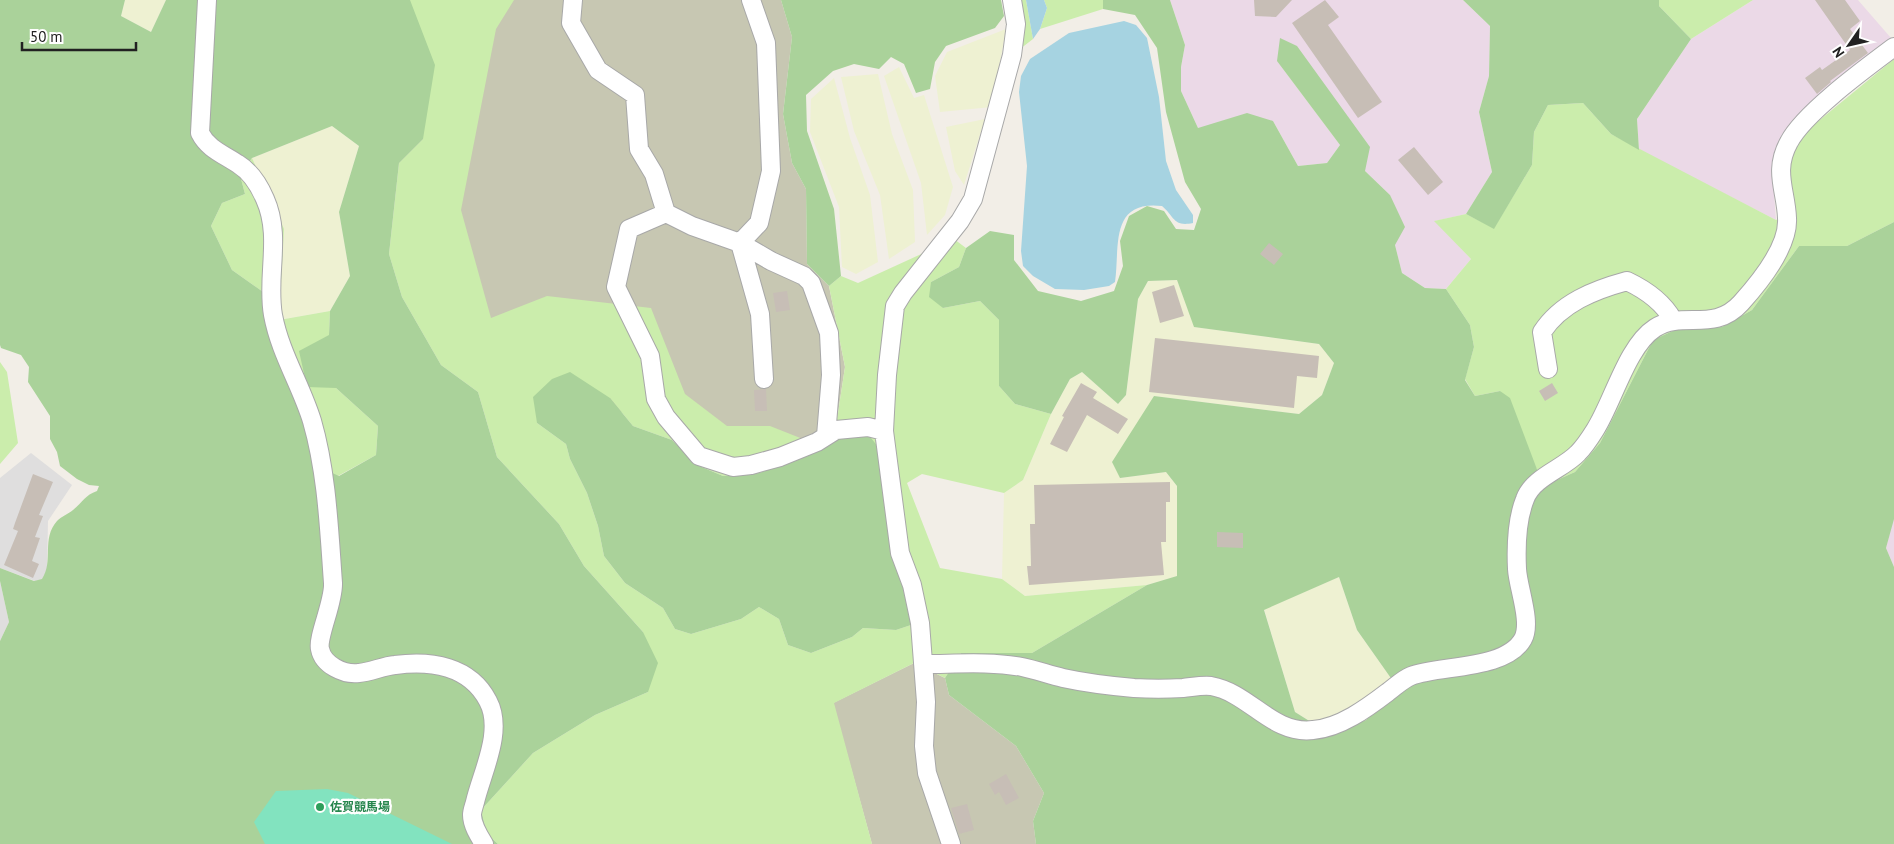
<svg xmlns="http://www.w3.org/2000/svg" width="1894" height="844" font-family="'PT Sans','Noto Sans JP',sans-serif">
	<rect width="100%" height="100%" fill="#f2eee7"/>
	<!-- residential -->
	<path fill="#dfdede" d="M31 453 72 485 48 521 47 571 42 580 35 581 0 568V478Z
		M0 581 9 622 0 641Z"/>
	<!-- industrial -->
	<path fill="#ebd9e7" d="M1170 0H1463L1490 26 1489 76 1479 112 1492 172 1466 214 1435 221 1471 259 1446 289 1425 288 1402 273 1395 245 1390 195 1365 171 1277 61 1340 145 1327 163 1298 166 1273 121 1198 128 1181 91V67L1185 45Z
		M1753 0H1858L1891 38 1790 127 1772 167 1776 220 1639 150 1637 119 1691 39Z
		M1893 519H1894V567L1886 548Z"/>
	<!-- construction -->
	<path fill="#c7c7b2" d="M410 0H781L792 37 783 114 792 163 806 189 807 264 829 286 845 367 834 439 823 447 533 397 399 163 423 139Z
		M914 663 945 678 949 695 1016 746 1044 793 1033 821 1036 844H872L833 703Z"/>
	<!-- farmland -->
	<path fill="#eef1d2" d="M125 0H166L151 32 121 16Z
		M1006 29 992 107 940 112 935 76 947 52Z
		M899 67 914 98 924 95 953 187 945 215 927 235 921 183 884 76Z
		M878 74 892 134 913 190 915 242 889 259 880 195 854 131 841 77Z
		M834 78 850 138 870 195 878 262 856 274 842 267 839 207 810 132 811 99Z
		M985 119 964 185 955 171 946 127Z
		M332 126 359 146 339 212 350 276 330 311 279 320 252 158Z
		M1177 280 1195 327 1319 344 1334 363 1322 395 1299 414 1154 396 1120 478 1166 472 1177 486 1178 576 1147 585 1025 596 1002 579 1004 493 1023 480 1051 414 1070 379 1082 372 1118 404 1126 395 1138 299 1148 281Z
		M1339 577 1357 630 1400 691 1366 720 1330 734 1295 712 1264 609Z"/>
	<!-- grass -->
	<path fill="#cbedac" d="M410 0H514L496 29 461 210 491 318 547 296 651 308 685 394 727 426H770L823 447 811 454 759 473 723 476 697 465 672 440 633 426 610 398 537 423 566 444 570 459 587 493 598 526 604 556 625 583 663 608 675 629 691 634 741 619 759 607 779 619 788 645 811 653 852 637 863 628 896 630 911 625 898 565 890 542 878 447 834 439 845 367 829 286 841 276 858 283 954 239 966 248 959 267 931 282 943 308 980 301 999 320V386L1015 404 1051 414 1023 480 1004 493 922 474 907 483 940 568 1002 579 1025 596 1147 585 1032 653H961L945 678 914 663 834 703 872 844H498L487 834 481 810 533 753 595 715 648 692 643 632 584 566 559 524 497 457 478 392 441 365 402 297 389 254 399 163 423 139Z
		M1015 0H1026L1033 39 1020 49Z
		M1044 0H1103V9L1040 29 1047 8Z
		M1659 0H1753L1691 39 1659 6Z
		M1894 59V222L1847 246H1799L1752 310 1722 327 1677 329 1653 340 1600 443 1575 472 1557 480 1538 472 1500 391 1475 396 1465 379 1474 347 1470 325 1446 289 1471 259 1434 221 1466 214 1494 228 1532 165 1534 132 1548 105 1583 103 1611 134 1776 220 1793 210 1785 175 1799 137Z
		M252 158 284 229 279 320 330 311 329 335 336 388 378 426 376 455 338 476 317 467 266 294 232 270 211 226 222 203 245 194 240 175Z
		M0 362 7 372 18 443 0 464Z"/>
	<!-- forest -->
	<path fill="#aad29a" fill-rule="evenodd" d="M0 0H125L121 16 151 32 166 0H410L435 65 423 139 399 163 389 254 402 297 441 365 478 392 497 457 559 524 584 566 643 632 658 663 648 692 595 715 533 753 481 810 487 834 498 844H0V641L9 622 0 581V568L34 581 42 579C54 561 41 539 57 521 62 516 68 514 73 510 83 502 85 495 97 491L99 486 89 485 77 479 60 466 57 452 50 439V416L28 382 29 367 21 355 1 348 0 345ZM332 126 359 146 339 212 350 276 330 311 329 335 299 351 307 387 336 388 378 426 376 455 339 476 317 466 295 385 266 294 232 270 211 226 222 203 245 194 240 175 252 158Z
		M781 0H1001L1004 16 995 28 946 46 935 62 930 89 916 93 904 64 891 57 879 69 854 64 833 71 806 95 807 131 834 209 841 276 829 286 807 264 806 189 792 163 783 114 792 37Z
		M1103 0H1170L1185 45 1181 67V91L1198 128 1247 113 1273 121 1298 166 1327 163 1340 145 1277 61 1280 38 1297 46 1370 147 1365 171 1390 195 1405 227 1395 245 1402 273 1425 288 1446 289 1470 325 1474 347 1465 380 1475 396 1500 391 1510 398 1538 472 1557 480 1575 472 1600 443 1653 340 1677 329 1722 327 1752 310 1799 246H1847L1894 222V519L1886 548 1894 567V844H1036L1033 821 1044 793 1016 746 949 695 945 678 961 653H1032L1147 585 1177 576V486L1166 472 1120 478 1112 462 1154 396 1299 414 1322 395 1334 363 1319 344 1194 327 1177 280 1148 281 1138 299 1126 395 1118 404 1082 372 1070 379 1051 414 1015 404 999 386V320L980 301 943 308 929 297 931 282 959 267 966 248 990 231 1014 235V260L1038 291 1081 301 1114 291 1123 266 1120 241 1129 216 1147 206 1164 211 1176 229 1194 230 1201 209 1185 182 1166 112 1157 48 1135 15 1103 9ZM1339 577 1357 630 1400 691 1366 720 1330 734 1295 712 1264 610Z
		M1463 0H1659V6L1691 39 1637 119 1639 150 1611 134 1583 103 1548 105 1534 132 1532 165 1494 229 1466 214 1492 172 1479 112 1489 76 1490 26Z
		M570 372 610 398 633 426 672 440 697 465 723 476 759 473 811 454 834 439 868 434 878 447 890 542 912 608 911 625 896 630 863 628 852 637 811 653 788 645 779 619 759 607 741 619 691 634 675 629 663 608 625 583 604 556 598 526 587 493 570 459 566 444 537 423 533 397 552 379Z"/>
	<!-- pitch -->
	<path fill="#82e3bf" d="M327 789 348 793 452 844H265L254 822 276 791Z"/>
	<!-- water -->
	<path fill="#a6d3e1" d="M1026 0H1044L1047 8 1040 29 1033 39Z
		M1124 21 1136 25 1147 38 1159 97 1166 161 1176 190 1193 215V223C1173 227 1175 217 1162 206 1109 200 1120 247 1115 282L1109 286 1084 290 1055 289 1033 276 1023 266 1021 251 1027 166 1019 92 1021 76 1030 59 1069 33Z"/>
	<!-- building -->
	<path fill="#c7beb6" d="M1254 0H1292L1276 17 1255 16Z
		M1325 0 1339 17 1328 25 1382 102 1358 118 1292 23Z
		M1815 0H1845L1860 21 1850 29 1868 53 1830 81 1831 82 1817 94 1805 78 1820 67 1822 70 1850 50Z
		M1414 147 1443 182 1428 195 1398 160Z
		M1269 243 1283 254 1274 265 1260 254Z
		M1174 285 1184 316 1160 323 1152 292Z
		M787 291 790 310 776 312 773 293Z
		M1155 338 1319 356 1317 378 1297 376 1294 408 1149 392Z
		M1081 383 1097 392 1093 398 1128 419 1118 434 1087 415 1067 452 1050 444 1064 417 1062 416Z
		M1552 383 1558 393 1545 401 1539 391Z
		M766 389 767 411H755L754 390Z
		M33 474 53 482 39 515 43 516 35 537 40 538 32 561 39 564 33 578 4 565 18 531 13 529 15 523Z
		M1170 482V502H1166V542H1161L1164 575 1029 585 1027 566H1031L1030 524H1035L1034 485Z
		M1217 532 1243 533V548L1217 547Z
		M1006 774 1019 798 1006 805 999 792 995 795 989 784Z
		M967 804 974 830 959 834 951 808Z"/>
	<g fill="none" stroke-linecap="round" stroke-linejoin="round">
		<defs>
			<path id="minor" d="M207 0 200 133C208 149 223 154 238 164 251 172 259 185 265 199 282 237 266 276 273 315 280 353 301 385 312 421 327 473 329 529 333 583 334 602 317 637 320 649 323 665 344 675 359 673 371 672 383 666 395 665 431 660 470 666 488 701 504 731 482 772 475 802 474 806 472 811 472 815 472 825 479 836 484 844
				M573 0 571 23 598 70 635 95 639 149 654 174 666 213 692 226 740 243 771 261 804 276 811 283 829 333 831 375 826 436
				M751 0 766 43 771 171 759 223 740 243 760 314 764 379
				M666 213 629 229 616 287 650 356 656 399 666 417 699 456 733 467 751 465 780 457 817 442 836 430 868 427 884 431
				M1548 369 1542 332C1561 303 1594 290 1627 281 1646 290 1663 302 1673 320
				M923 664C955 664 990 661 1022 667 1036 670 1050 675 1063 678 1086 683 1111 686 1134 688 1150 689 1167 689 1183 688 1193 687 1202 685 1211 686 1250 693 1272 735 1313 730 1340 728 1367 708 1388 692 1395 687 1403 679 1411 676 1440 665 1506 670 1523 639 1532 622 1518 588 1517 569 1516 548 1517 519 1525 499 1533 477 1563 469 1578 453 1584 447 1590 438 1595 430 1613 402 1627 346 1655 328 1683 310 1714 333 1741 303 1759 283 1789 246 1787 218 1786 190 1773 171 1789 142 1804 113 1866 68 1894 47
				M951 844 927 773 924 746 926 702 920 623 912 585 900 553 884 431 887 375 895 306 903 293 960 221 973 199 1012 55 1016 24 1012 0"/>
		</defs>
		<!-- minor casing -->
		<use href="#minor" stroke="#a8a8a8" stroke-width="20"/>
		<!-- minor -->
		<use href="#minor" stroke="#fff" stroke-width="18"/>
	</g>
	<!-- markers -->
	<circle fill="#2e9e5b" stroke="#fff" stroke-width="2" cx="320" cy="807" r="5"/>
	<g text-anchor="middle" stroke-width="4.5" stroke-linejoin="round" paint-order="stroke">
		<!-- leisure labels -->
		<g font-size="12" font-weight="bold" fill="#27864d" stroke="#fff" text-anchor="start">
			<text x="330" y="811">佐賀競馬場</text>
		</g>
	</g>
	<!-- north arrow -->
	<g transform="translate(1849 45) rotate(236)" stroke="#ffffff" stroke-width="4" paint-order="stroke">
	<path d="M0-4L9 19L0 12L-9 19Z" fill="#212121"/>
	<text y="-8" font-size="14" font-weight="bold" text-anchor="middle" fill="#212121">N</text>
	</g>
	<!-- scale -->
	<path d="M22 42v8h114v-8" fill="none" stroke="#212121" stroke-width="2.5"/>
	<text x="30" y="42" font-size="15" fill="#212121" stroke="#ffffff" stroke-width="4" paint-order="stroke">50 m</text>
</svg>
